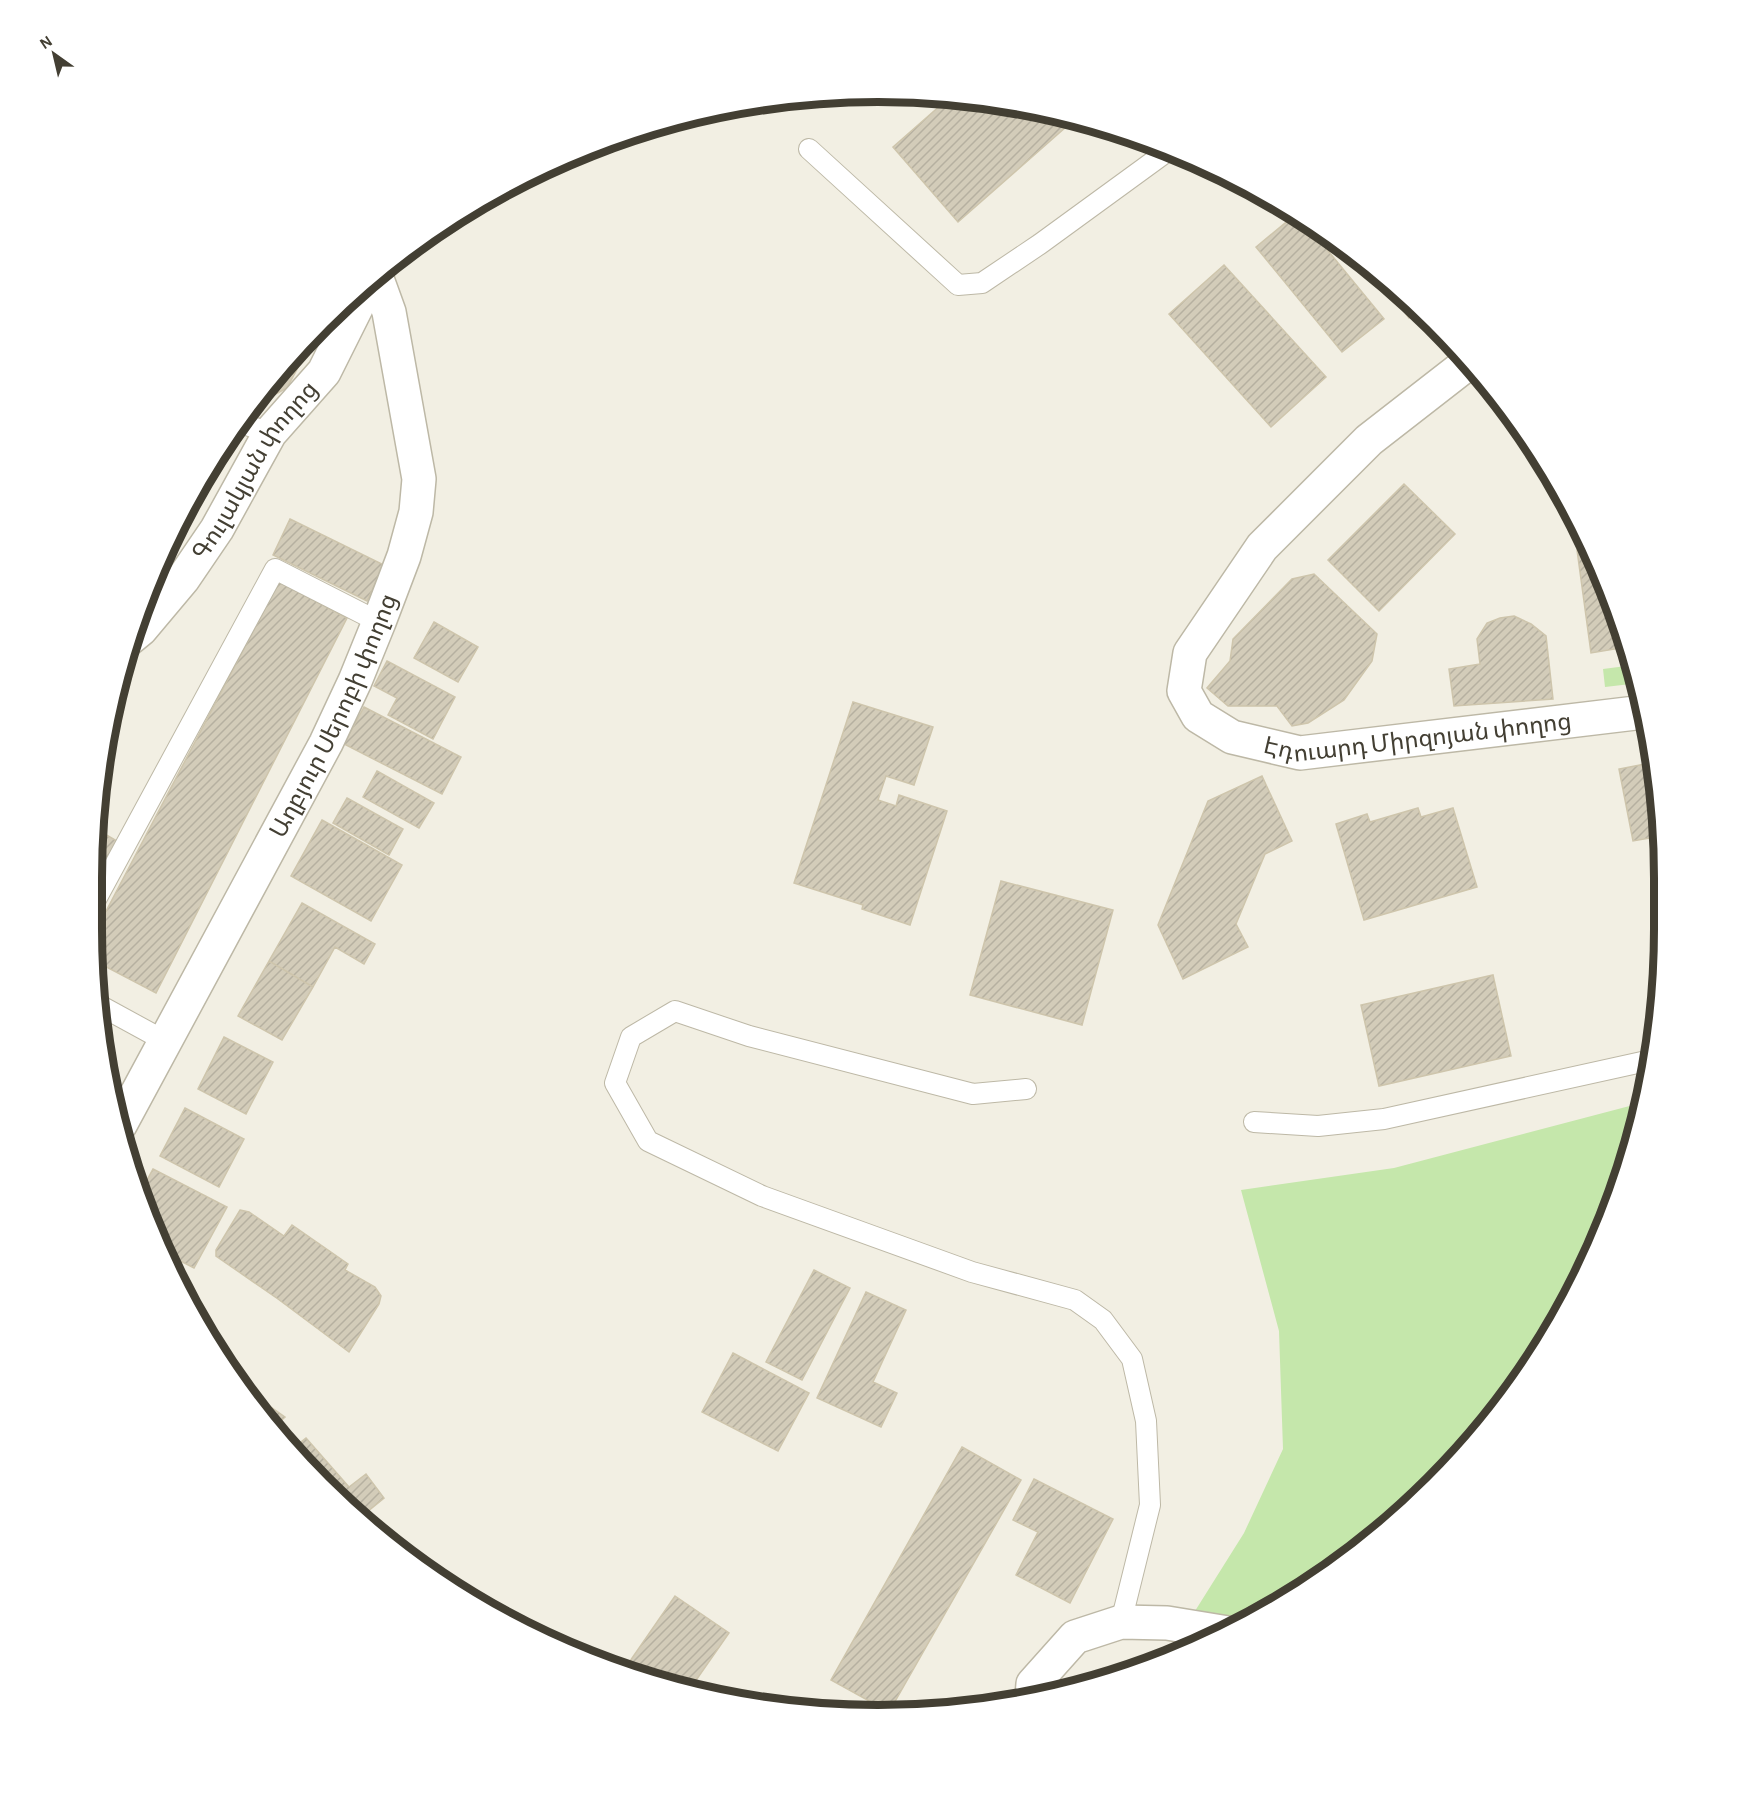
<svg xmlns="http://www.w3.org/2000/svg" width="1756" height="1807" font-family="'Alegreya Sans','Noto Sans Armenian',sans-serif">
	<defs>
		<pattern id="building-hatch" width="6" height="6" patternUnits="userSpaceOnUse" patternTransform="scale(1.5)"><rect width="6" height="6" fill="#d3ccb9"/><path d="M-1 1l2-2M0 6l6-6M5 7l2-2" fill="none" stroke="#b6b0a0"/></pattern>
	</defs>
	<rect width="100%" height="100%" fill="#f2efe3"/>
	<!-- green -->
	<path fill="#c5e7ab" d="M1634 665 1639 683 1605 687 1603 669Z
		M1641 1103 1623 1181 1559 1322 1470 1447 1357 1553 1245 1622 1195 1611 1244 1533 1283 1449 1279 1331 1241 1190 1394 1168Z"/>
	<!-- building -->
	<path fill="url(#building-hatch)" stroke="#cec5ac" stroke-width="1.5" d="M950 97 981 98 1074 120 958 222 893 147Z
		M1296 214 1302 219 1384 319 1342 352 1256 247Z
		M1224 265 1326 377 1271 427 1169 314Z
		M1374 271 1397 287 1419 311 1409 318Z
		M318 330 287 388 261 402 255 403 287 359Z
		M211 464 219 469 163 569 160 567 197 484Z
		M1404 484 1455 534 1379 611 1328 560Z
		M290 519 384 565 367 601 273 555Z
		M1590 548 1627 647 1591 653 1577 550Z
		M1314 574 1377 634 1372 661 1344 700 1308 723 1292 726 1277 706H1228L1207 688 1230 661 1233 639 1292 579Z
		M279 582 347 618 156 993 95 961 92 938Z
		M1514 616 1531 624 1546 636 1553 699 1454 706 1449 669 1480 664 1477 639 1487 623 1500 618Z
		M434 622 478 647 458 682 414 658Z
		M387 661 455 697 433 739 388 715 397 698 374 686Z
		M853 702 933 727 914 785 886 776 878 800 896 806 899 795 947 811 910 925 862 909 863 905 794 883Z
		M364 707 461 757 442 794 344 744Z
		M1652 759 1663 827 1662 841 1661 836 1633 841 1619 769 1645 764Z
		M377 771 434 803 419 828 363 797Z
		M1262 776 1292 841 1265 854 1236 924 1248 947 1183 979 1158 925 1208 801Z
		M347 798 403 829 389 855 333 823Z
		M1418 808 1421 817 1453 808 1477 887 1364 920 1336 824 1367 814 1370 822Z
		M322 820 402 865 371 921 291 876Z
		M96 829 117 841 107 861 95 854Z
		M1001 881 1113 910 1082 1025 970 995Z
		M302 903 375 944 364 964 335 947 313 987 269 961Z
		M269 961 313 987 282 1040 238 1016Z
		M1493 975 1511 1056 1379 1086 1361 1005Z
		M224 1037 273 1062 246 1114 198 1089Z
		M104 1051 111 1055 105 1067Z
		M185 1108 244 1139 219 1187 160 1156Z
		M153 1169 227 1207 194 1268 163 1252 152 1230 140 1193Z
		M240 1210 249 1212 284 1236 292 1225 348 1264 345 1270 375 1287 381 1296 379 1304 349 1352 278 1299 216 1256V1250Z
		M814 1270 850 1288 802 1380 766 1362Z
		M866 1292 906 1310 873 1382 897 1393 881 1427 817 1398Z
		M733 1353 809 1393 778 1451 702 1412Z
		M241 1386 285 1417 274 1427Z
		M306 1438 349 1487 366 1474 384 1498 362 1516 322 1485 292 1449Z
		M962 1447 1021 1480 889 1712 831 1680Z
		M1034 1479 1113 1519 1070 1603 1016 1575 1038 1532 1013 1520Z
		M675 1596 729 1633 690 1689 660 1682 630 1661Z"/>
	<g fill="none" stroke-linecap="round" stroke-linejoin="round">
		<defs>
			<path id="service" d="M809 149 958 285 982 283 1040 244 1169 150
				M241 423 270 433
				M93 905 275 569 379 622
				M99 1005 165 1041
				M1026 1089 973 1094 749 1036 675 1011 631 1037 615 1083 648 1141 762 1196 972 1272 1075 1300 1103 1320 1132 1359 1146 1421 1150 1505 1121 1622
				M1254 1122 1318 1126 1384 1119 1651 1060"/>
			<g id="minor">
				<path id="s1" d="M1468 363 1369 440 1262 547 1190 653 1184 691 1198 716 1232 737 1300 753 1644 712"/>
				<path id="s2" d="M130 638 141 629 183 579 217 529 270 433 324 372 357 306 360 290"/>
			</g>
			<g id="tertiary">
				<path id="s3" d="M120 1125 326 743 355 681 379 622 404 556 416 512 419 479 389 312 376 276"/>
				<path d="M1032 1697 1033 1684 1075 1637 1121 1622 1167 1623 1228 1633"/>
			</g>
		</defs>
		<!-- service casing -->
		<use href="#service" stroke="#bdb8a6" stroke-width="22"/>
		<!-- minor casing -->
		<use href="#minor" stroke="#bdb8a6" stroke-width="36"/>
		<!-- tertiary casing -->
		<use href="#tertiary" stroke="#bdb8a6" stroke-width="36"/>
		<!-- service -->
		<use href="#service" stroke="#fff" stroke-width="20"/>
		<!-- minor -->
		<use href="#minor" stroke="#fff" stroke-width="33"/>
		<!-- tertiary -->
		<use href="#tertiary" stroke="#fff" stroke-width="33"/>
	</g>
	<g text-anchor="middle" stroke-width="4.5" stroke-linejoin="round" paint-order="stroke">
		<!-- street labels -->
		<g font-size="24" fill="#433f33" stroke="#fff">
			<text dy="8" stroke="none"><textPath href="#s2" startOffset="210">Գուլակյան փողոց</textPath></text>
			<text dy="8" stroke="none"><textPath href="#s3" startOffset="462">Աղբյուր Սերոբի փողոց</textPath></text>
			<text dy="8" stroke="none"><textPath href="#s1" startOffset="700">Էդուարդ Միրզոյան փողոց</textPath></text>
		</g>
	</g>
	<!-- crop -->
	<path d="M0 0H1756V1807H0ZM878 102H878A776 776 0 0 1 1654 878V929A776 776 0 0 1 878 1705H878A776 776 0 0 1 102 929V878A776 776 0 0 1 878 102Z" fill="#fff" fill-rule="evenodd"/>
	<path fill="none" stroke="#433f33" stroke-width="8" d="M878 102H878A776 776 0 0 1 1654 878V929A776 776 0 0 1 878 1705H878A776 776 0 0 1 102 929V878A776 776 0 0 1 878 102Z"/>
	<!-- north arrow -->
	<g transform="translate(54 54) rotate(326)" stroke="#ffffff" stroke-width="4.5" paint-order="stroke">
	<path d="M0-4.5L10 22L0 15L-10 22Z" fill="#433f33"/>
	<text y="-9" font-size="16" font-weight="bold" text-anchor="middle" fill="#433f33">N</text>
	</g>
</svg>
